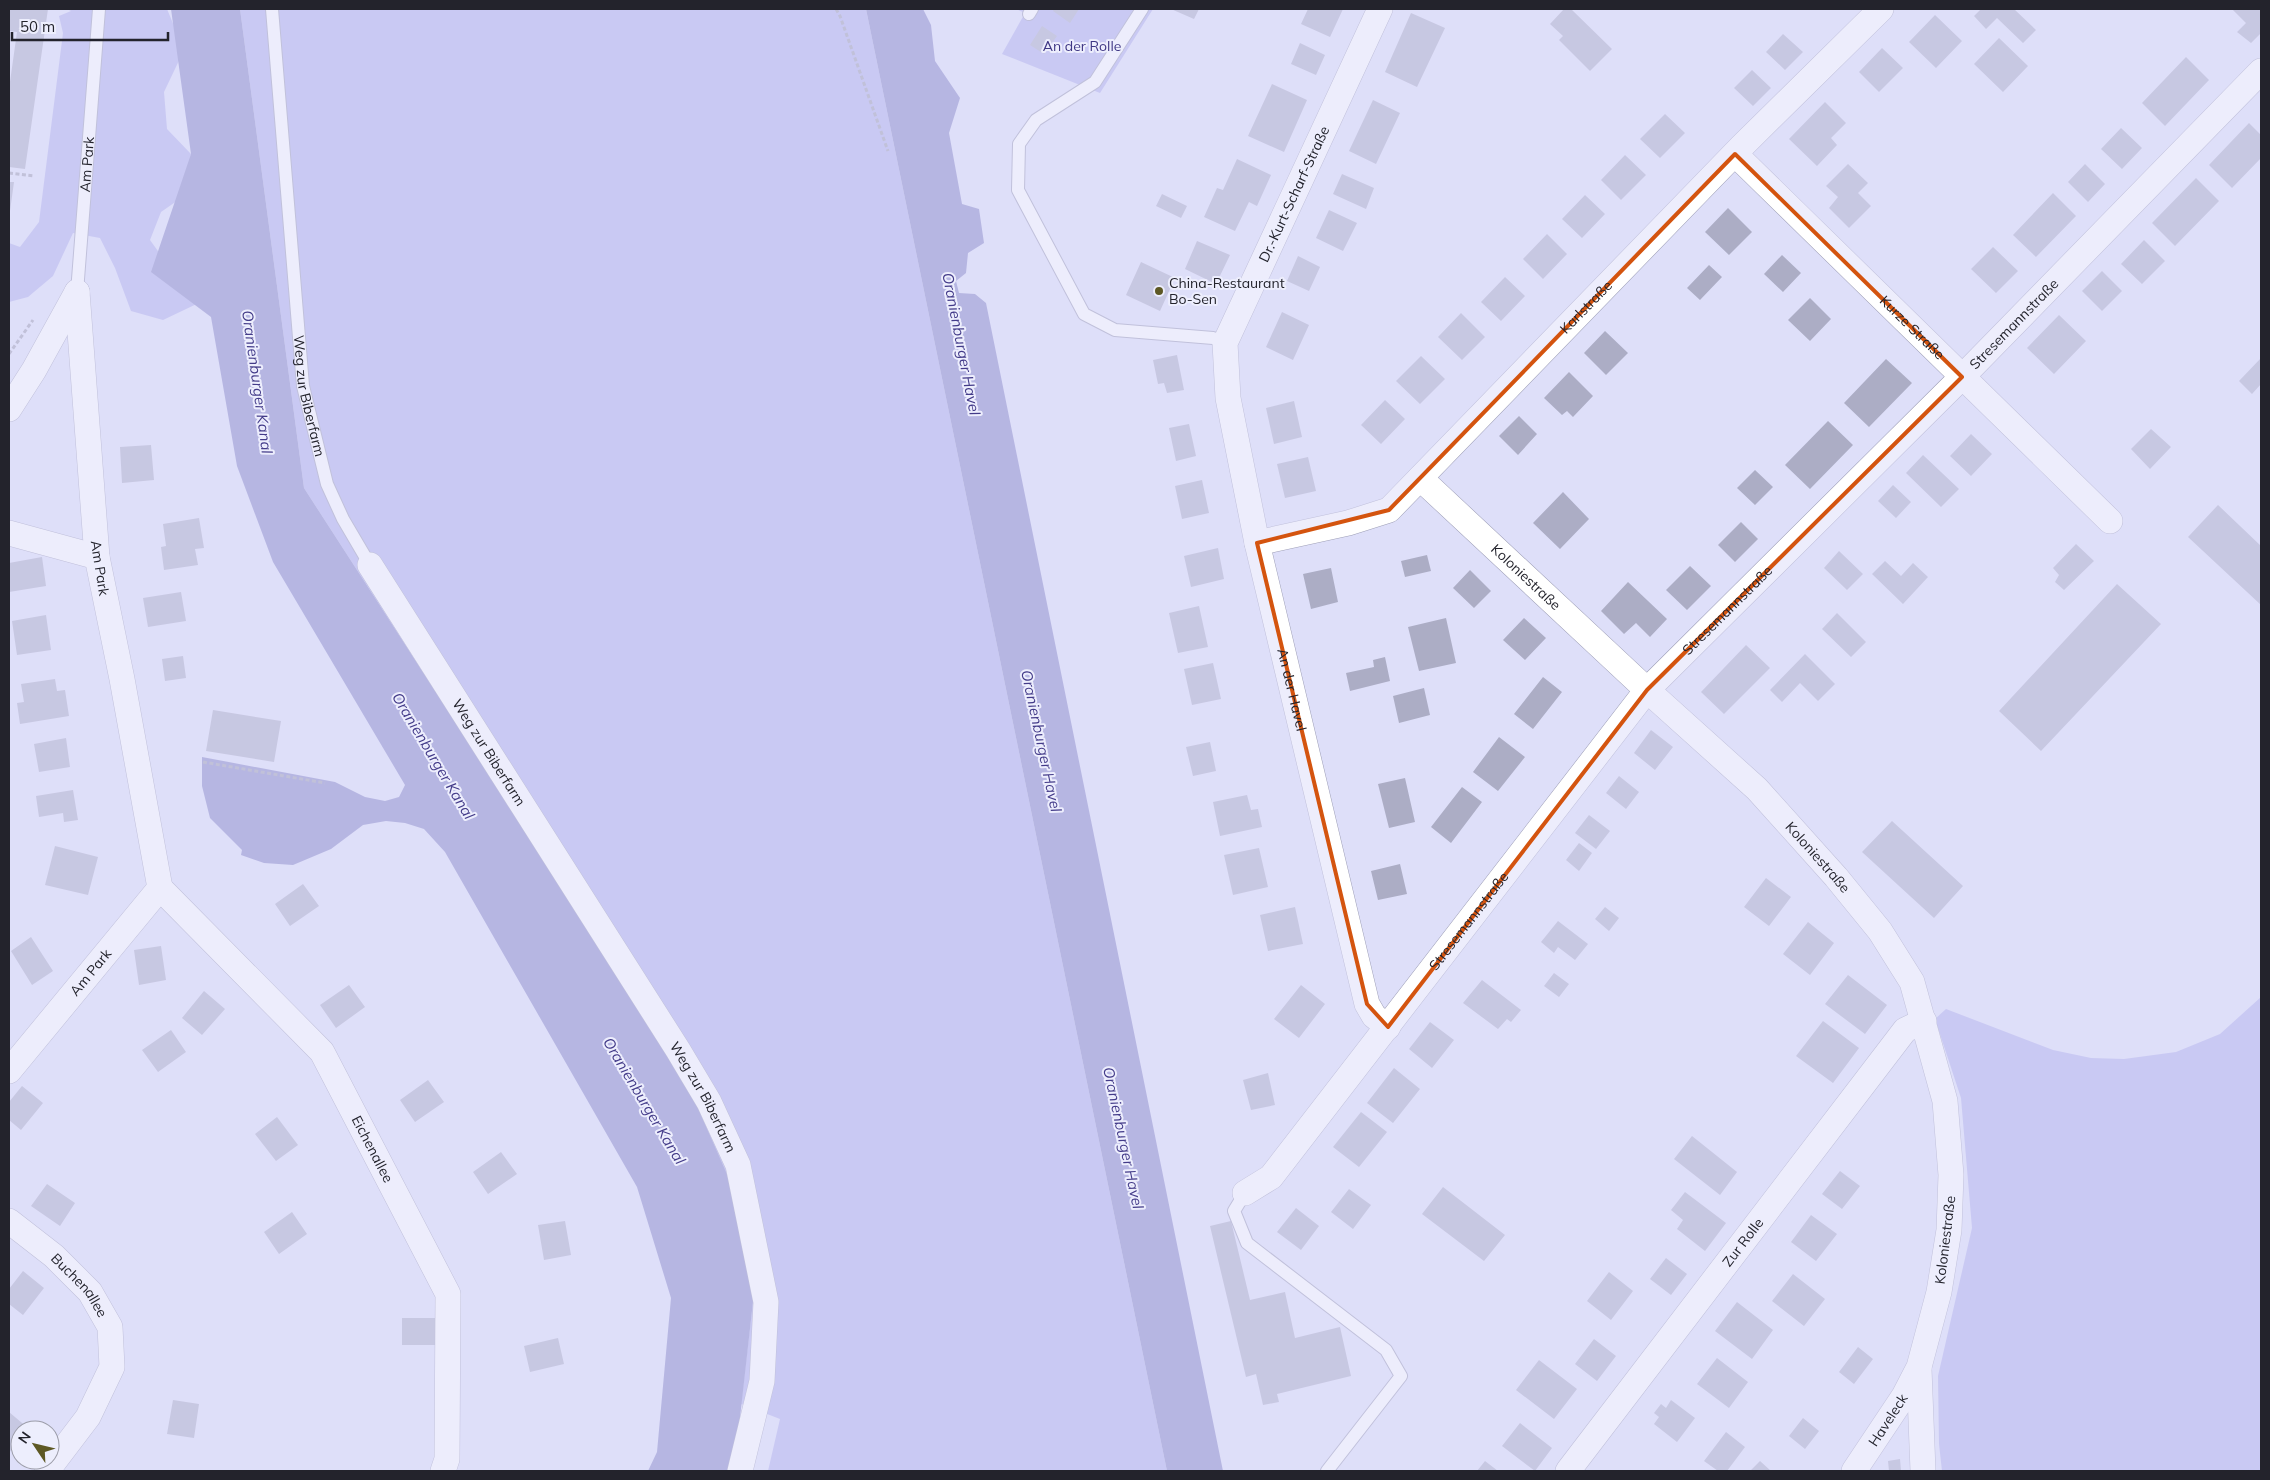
<svg xmlns="http://www.w3.org/2000/svg" width="2270" height="1480" font-family="Mulish,sans-serif">
	<rect width="100%" height="100%" fill="#dedff9"/>
	<!-- green -->
	<path fill="#b0b0ea" d="M67 9H167L184 50 164 92 167 129 191 154 184 196 161 212 150 240 173 272 205 300 163 320 131 311 115 268 100 238 73 233 53 276 28 297 9 302V243L20 247 39 222 63 33 59 16 71 11Z
		M240 9H866L1167 1471H768L780 1419 741 1404 754 1293 684 1076 304 488Z
		M1016 9H1153L1100 93 1002 54 1025 13Z
		M2261 997V1471H1942L1939 1444 1938 1376 1972 1228 1961 1098 1935 1019 1946 1009 2053 1050 2091 1058 2124 1059 2176 1052 2220 1034Z"/>
	<!-- water -->
	<path fill="#8686c5" d="M171 9H240L304 488 684 1076 729 1179 754 1293 734 1471H648L657 1452 671 1298 637 1187 445 852 424 829 405 823 386 821 363 825 331 849 293 865 264 863 241 855 242 850 210 818 202 786V757L335 782 365 797 385 801 399 797 405 785 273 562 237 466 211 317 151 272 191 154Z
		M866 9H923L931 25 935 61 960 98 949 133 962 204 979 209 984 243 968 253 966 273 956 281 959 293 975 294 986 303 1223 1471H1167Z"/>
	<!-- building -->
	<path fill="#acadc5" d="M9 9H48L25 169 9 167V89L17 32 9 31Z
		M1054 9H1079L1070 23 1053 11Z
		M1171 9H1199L1194 19Z
		M1308 9H1343L1330 37 1301 24Z
		M1564 9H1571L1612 49 1590 71 1559 40 1563 36 1550 24Z
		M1981 9H2014L2036 30 2023 43 1997 18 1986 29 1974 16Z
		M2232 9H2261V33L2251 43 2237 32 2246 23Z
		M1411 13 1445 28 1417 87 1385 72Z
		M1935 15 1962 41 1936 68 1909 42Z
		M1042 26 1057 36 1044 54 1030 45Z
		M1783 34 1803 52 1785 70 1766 52Z
		M1999 38 2028 66 2003 92 1974 64Z
		M1300 43 1325 55 1316 75 1291 64Z
		M1882 48 1903 68 1879 92 1859 72Z
		M2186 57 2209 80 2165 126 2142 103Z
		M1752 70 1771 88 1753 106 1734 88Z
		M1272 84 1307 100 1284 152 1248 136Z
		M1373 100 1400 113 1376 164 1349 151Z
		M1825 102 1846 123 1831 138 1837 145 1817 166 1789 139Z
		M1665 114 1685 133 1660 158 1640 139Z
		M2249 123 2261 135V158L2232 188 2209 165Z
		M2121 128 2142 148 2122 169 2101 149Z
		M1625 155 1646 175 1621 200 1601 180Z
		M1237 159 1271 175 1257 206 1249 202 1235 231 1204 217 1217 188 1223 190Z
		M1848 164 1868 183 1858 193 1871 206 1849 228 1829 208 1838 197 1826 186Z
		M2085 164 2105 184 2088 202 2068 182Z
		M1342 174 1374 188 1366 209 1333 194Z
		M2196 178 2219 201 2175 246 2152 223Z
		M9 182H14L10 211H9Z
		M2053 193 2076 216 2036 257 2013 235Z
		M1162 194 1187 206 1181 218 1156 206Z
		M1585 195 1605 214 1582 238 1562 219Z
		M1728 208 1752 232 1729 255 1705 232Z
		M1329 210 1357 223 1343 251 1316 238Z
		M1547 234 1567 254 1543 279 1523 259Z
		M2144 240 2165 261 2142 284 2121 264Z
		M1197 241 1230 255 1216 284 1185 269Z
		M1993 247 2018 271 1996 293 1971 269Z
		M1782 255 1801 273 1783 292 1764 274Z
		M1298 256 1320 267 1309 291 1287 281Z
		M1141 262 1175 278 1160 311 1126 295Z
		M1709 265 1722 277 1700 300 1687 288Z
		M2102 271 2122 291 2102 311 2082 291Z
		M1505 277 1525 296 1501 321 1481 302Z
		M1810 298 1831 319 1810 341 1788 320Z
		M1282 312 1309 325 1293 360 1266 347Z
		M1461 313 1485 337 1462 360 1438 337Z
		M2059 315 2086 341 2054 374 2027 348Z
		M1605 331 1628 353 1606 375 1584 353Z
		M1177 355 1184 390 1167 393 1164 383 1158 384 1153 360Z
		M1421 356 1445 379 1420 404 1396 381Z
		M2261 358V384L2252 394 2239 381Z
		M1886 359 1912 383 1869 427 1844 403Z
		M1569 372 1593 396 1573 417 1567 411 1562 415 1544 398Z
		M1385 400 1405 419 1381 444 1361 425Z
		M1294 401 1302 437 1274 444 1266 408Z
		M1519 416 1537 434 1518 455 1499 436Z
		M1828 421 1853 445 1810 489 1785 465Z
		M1189 424 1196 456 1176 461 1169 428Z
		M2151 429 2171 447 2150 469 2131 449Z
		M1971 434 1992 454 1971 476 1950 456Z
		M151 445 154 480 122 483 120 447Z
		M1923 455 1959 489 1941 507 1906 473Z
		M1308 457 1316 491 1285 498 1277 464Z
		M1755 470 1773 487 1755 505 1737 488Z
		M1202 480 1209 513 1182 519 1175 486Z
		M1893 485 1911 502 1896 518 1878 501Z
		M1563 492 1589 519 1560 549 1533 523Z
		M2218 505 2261 546V605L2188 537Z
		M199 518 204 548 195 549 198 565 164 570 161 547 166 546 163 524Z
		M1741 522 1758 539 1735 562 1718 545Z
		M2076 544 2094 561 2064 590 2055 582 2059 575 2053 568Z
		M1218 548 1224 579 1191 587 1184 556Z
		M1839 551 1863 574 1847 590 1824 568Z
		M1427 555 1431 571 1405 577 1401 561Z
		M42 557 46 586 9 592V563Z
		M1885 561 1901 576 1913 563 1928 577 1903 604 1872 574Z
		M1690 566 1711 586 1687 610 1666 590Z
		M1331 568 1338 602 1311 609 1303 574Z
		M1470 570 1491 591 1474 608 1453 588Z
		M1628 582 1667 619 1650 637 1636 623 1624 634 1601 611Z
		M2117 584 2161 624 2041 751 1999 711Z
		M181 592 186 621 148 627 143 598Z
		M1199 606 1208 647 1178 653 1169 613Z
		M1837 613 1866 642 1851 657 1822 629Z
		M46 615 51 650 17 655 12 621Z
		M1446 618 1456 663 1419 671 1408 627Z
		M1524 618 1546 638 1525 660 1503 640Z
		M1746 645 1770 668 1724 714 1701 692Z
		M1805 654 1835 684 1818 701 1800 683 1782 702 1770 690Z
		M183 656 186 678 165 681 162 659Z
		M1385 657 1390 681 1350 691 1346 673 1374 667 1373 660Z
		M1213 663 1221 699 1192 705 1184 669Z
		M1543 677 1562 692 1533 729 1514 714Z
		M55 679 57 691 65 690 69 716 20 724 17 703 24 702 21 684Z
		M1424 688 1430 715 1399 723 1393 696Z
		M213 710 281 721 274 762 206 751Z
		M1651 730 1673 747 1655 770 1634 753Z
		M1499 737 1525 757 1498 791 1473 772Z
		M66 738 70 767 39 772 34 744Z
		M1210 742 1216 771 1193 776 1186 747Z
		M1619 776 1639 792 1626 809 1606 793Z
		M1405 778 1415 822 1389 828 1378 784Z
		M1462 787 1482 802 1451 843 1431 827Z
		M73 790 78 820 64 822 63 813 39 817 36 796Z
		M1247 795 1251 810 1258 809 1262 827 1220 836 1213 802Z
		M1589 815 1610 831 1596 849 1575 833Z
		M1892 821 1963 886 1934 918 1862 852Z
		M1579 843 1592 853 1579 871 1566 860Z
		M55 846 98 857 88 895 45 885Z
		M1259 848 1268 887 1233 895 1224 855Z
		M1400 864 1407 894 1378 900 1371 871Z
		M1766 878 1791 897 1769 926 1744 907Z
		M303 884 319 906 290 926 275 904Z
		M1295 907 1303 944 1268 951 1260 915Z
		M1605 907 1619 918 1609 931 1595 919Z
		M1558 921 1588 944 1575 960 1558 947 1554 953 1541 942Z
		M1808 922 1834 943 1810 975 1783 954Z
		M31 937 53 971 32 985 11 951Z
		M161 946 166 980 139 985 134 950Z
		M1554 973 1569 984 1559 997 1544 986Z
		M1848 975 1887 1005 1865 1034 1825 1004Z
		M1482 980 1521 1010 1511 1022 1507 1019 1498 1029 1463 1003Z
		M349 985 365 1007 336 1028 320 1005Z
		M1301 985 1325 1004 1299 1038 1274 1019Z
		M204 991 225 1009 202 1035 182 1018Z
		M1823 1021 1859 1048 1833 1083 1796 1056Z
		M1430 1022 1454 1040 1432 1068 1409 1049Z
		M171 1030 186 1052 158 1072 142 1050Z
		M1394 1068 1420 1089 1393 1123 1367 1103Z
		M1268 1073 1275 1105 1251 1110 1243 1080Z
		M428 1080 444 1102 415 1122 400 1100Z
		M22 1086 43 1103 21 1130 9 1120V1102Z
		M1361 1112 1387 1132 1359 1167 1333 1147Z
		M277 1117 298 1145 276 1161 255 1134Z
		M1692 1136 1737 1172 1720 1195 1674 1159Z
		M501 1152 517 1174 488 1194 473 1172Z
		M1840 1171 1860 1186 1842 1209 1822 1194Z
		M47 1184 75 1203 60 1226 31 1206Z
		M1443 1187 1505 1235 1484 1261 1422 1214Z
		M1349 1189 1371 1205 1353 1229 1331 1212Z
		M1685 1192 1726 1223 1705 1251 1677 1229 1683 1220 1671 1210Z
		M1296 1208 1319 1226 1301 1250 1277 1232Z
		M292 1212 307 1234 279 1254 264 1232Z
		M1811 1215 1837 1234 1816 1261 1791 1242Z
		M565 1221 571 1255 544 1260 538 1225Z
		M1231 1221 1250 1300 1285 1292 1295 1338 1340 1327 1351 1376 1277 1394 1279 1402 1263 1405 1256 1374 1246 1377 1210 1226Z
		M1666 1258 1687 1274 1671 1295 1650 1279Z
		M23 1271 44 1288 23 1315 9 1304V1289Z
		M1609 1272 1633 1291 1611 1320 1587 1301Z
		M1793 1274 1825 1299 1804 1326 1772 1301Z
		M1737 1302 1773 1330 1752 1359 1715 1331Z
		M402 1318H437V1345H402Z
		M558 1338 564 1364 530 1372 524 1346Z
		M1594 1339 1616 1356 1597 1381 1575 1364Z
		M1858 1347 1873 1359 1854 1384 1839 1372Z
		M1717 1358 1748 1382 1729 1408 1697 1384Z
		M1539 1360 1577 1389 1554 1419 1516 1390Z
		M173 1400 199 1404 194 1438 167 1434Z
		M1671 1400 1695 1418 1677 1442 1654 1424 1659 1417 1654 1413 1661 1404 1666 1408Z
		M9 1412 28 1428 26 1430H20V1438L9 1453Z
		M1803 1418 1819 1431 1805 1449 1789 1436Z
		M1520 1423 1552 1448 1535 1471 1502 1446Z
		M1726 1432 1745 1447 1727 1471H1718L1704 1461Z
		M1900 1459 1901 1471H1889L1888 1461Z
		M1485 1461 1498 1471H1477Z
		M1760 1461 1771 1471H1750Z"/>
	<g fill="none" stroke-linecap="round" stroke-linejoin="round">
		<defs>
			<g id="lane">
				<path id="s1" d="M272 9 303 386 327 484 343 519 370 565"/>
				<path d="M1142 9 1095 82 1036 120 1019 144 1018 190 1084 314 1115 330 1213 338 1225 343"/>
				<path d="M1029 14 1032 9"/>
				<path id="s2" d="M77 292 99 9"/>
				<path d="M1245 1193 1234 1211 1247 1243 1386 1350 1401 1376 1327 1471"/>
			</g>
			<g id="street">
				<path id="s3" d="M1380 9 1225 343 1228 398 1257 543 1367 1004 1374 1016 1388 1027"/>
				<path id="s4" d="M1735 154 2110 521"/>
				<path d="M9 409 34 370 77 292"/>
				<path id="s5" d="M1420 478 1647 690 1757 789 1836 877 1880 931 1912 982 1945 1101 1951 1175 1949 1230 1939 1292 1919 1367 1904 1396 1854 1471"/>
				<path d="M9 533 97 557"/>
				<path id="s6" d="M1257 543 1348 523 1389 510 1741 147 1881 9"/>
				<path id="s7" d="M370 565 678 1050 709 1102 738 1165 766 1302 762 1381 740 1471"/>
				<path id="s8" d="M160 888 322 1052 448 1294 447 1459 443 1471"/>
				<path id="s9" d="M9 1071 160 888 122 679 97 557 77 292"/>
				<path id="s10" d="M1245 1193 1271 1177 1647 690 1962 377 2261 71"/>
				<path id="s11" d="M9 1221 54 1256 90 1292 110 1327 112 1367 88 1417 47 1471"/>
				<path d="M1919 1369 1923 1471"/>
				<path id="s12" d="M1568 1471 1905 1030 1924 1021"/>
			</g>
		</defs>
		<!-- lane casing -->
		<use href="#lane" stroke="#9d9eb6" stroke-width="14"/>
		<!-- street casing -->
		<use href="#street" stroke="#9d9eb6" stroke-width="26"/>
		<!-- path -->
		<path stroke="#9d9db1" stroke-width="3" stroke-dasharray="4 2.5" stroke-linecap="butt" d="M836 9 840 16 888 151
			M9 173 34 176
			M9 354 33 320
			M203 762 325 783"/>
		<!-- lane -->
		<use href="#lane" stroke="#fff" stroke-width="12"/>
		<!-- street -->
		<use href="#street" stroke="#fff" stroke-width="25"/>
	</g>
	<!-- marked area -->
	<path d="M0 0H2270V1480H0ZM1735 154 1962 377 1647 690 1388 1027 1367 1004 1257 543 1389 510Z" fill="#dedff9" fill-opacity=".55" fill-rule="evenodd"/>
	<path fill="none" stroke="#d4540f" stroke-width="4" stroke-linejoin="round" d="M1735 154 1962 377 1647 690 1388 1027 1367 1004 1257 543 1389 510Z"/>
	<!-- markers -->
	<circle fill="#5d5824" stroke="#edeefd" stroke-width="2" cx="1159" cy="291" r="5"/>
	<g text-anchor="middle" stroke-width="4" stroke-linejoin="round" paint-order="stroke">
		<!-- park labels -->
		<g font-size="14" fill="#3f3784" stroke="#edeefd">
			<text x="1082" y="51">An der Rolle</text>
		</g>
		<!-- street labels -->
		<g font-size="14" fill="#23232c" stroke="#edeefd">
			<text dy="5" stroke="none"><textPath href="#s2" startOffset="128">Am Park</textPath></text>
			<text transform="translate(1294 194) rotate(-65)" y="5">Dr.-Kurt-Scharf-Straße</text>
			<text dy="5" stroke="none"><textPath href="#s6" startOffset="419">Karlstraße</textPath></text>
			<text dy="5" stroke="none"><textPath href="#s10" startOffset="1164">Stresemannstraße</textPath></text>
			<text dy="5" stroke="none"><textPath href="#s4" startOffset="248">Kurze Straße</textPath></text>
			<text dy="5" stroke="none"><textPath href="#s1" startOffset="389">Weg zur Biberfarm</textPath></text>
			<text transform="translate(100 568) rotate(81)" y="5">Am Park</text>
			<text dy="5" stroke="none"><textPath href="#s5" startOffset="145">Koloniestraße</textPath></text>
			<text dy="5" stroke="none"><textPath href="#s10" startOffset="759">Stresemannstraße</textPath></text>
			<text dy="5" stroke="none"><textPath href="#s3" startOffset="722">An der Havel</textPath></text>
			<text dy="5" stroke="none"><textPath href="#s7" startOffset="222">Weg zur Biberfarm</textPath></text>
			<text dy="5" stroke="none"><textPath href="#s5" startOffset="550">Koloniestraße</textPath></text>
			<text dy="5" stroke="none"><textPath href="#s10" startOffset="354">Stresemannstraße</textPath></text>
			<text dy="5" stroke="none"><textPath href="#s9" startOffset="128">Am Park</textPath></text>
			<text dy="5" stroke="none"><textPath href="#s7" startOffset="628">Weg zur Biberfarm</textPath></text>
			<text dy="5" stroke="none"><textPath href="#s8" startOffset="340">Eichenallee</textPath></text>
			<text transform="translate(1945 1240) rotate(-83)" y="5">Koloniestraße</text>
			<text dy="5" stroke="none"><textPath href="#s12" startOffset="288">Zur Rolle</textPath></text>
			<text dy="5" stroke="none"><textPath href="#s11" startOffset="96">Buchenallee</textPath></text>
			<text transform="translate(1888 1420) rotate(-57)" y="5">Haveleck</text>
		</g>
		<!-- poi labels -->
		<g font-size="14" fill="#23232c" stroke="#edeefd" text-anchor="start">
			<text x="1169" y="288">China-Restaurant<tspan x="1169" dy="16">Bo-Sen</tspan></text>
		</g>
		<!-- water labels -->
		<g font-size="15" font-style="italic" fill="#433b89" stroke="#edeefd">
			<text transform="translate(961 344) rotate(79)" y="5">Oranienburger Havel</text>
			<text transform="translate(257 382) rotate(82)" y="5">Oranienburger Kanal</text>
			<text transform="translate(1041 741) rotate(78)" y="5">Oranienburger Havel</text>
			<text transform="translate(433 756) rotate(59)" y="5">Oranienburger Kanal</text>
			<text transform="translate(644 1101) rotate(59)" y="5">Oranienburger Kanal</text>
			<text transform="translate(1123 1138) rotate(78)" y="5">Oranienburger Havel</text>
		</g>
	</g>
	<!-- border -->
	<rect width="2270" height="1480" fill="none" stroke="#23232c" stroke-width="20"/>
	<!-- north arrow -->
	<g transform="translate(35 1445) rotate(305)"><circle r="24" fill="#edeefd" stroke="#9c9da9"/>
	<path d="M0-4L9 19L0 12L-9 19Z" fill="#5d5824"/>
	<text y="-8" font-size="14" font-weight="bold" text-anchor="middle" fill="#23232c">N</text>
	</g>
	<!-- scale -->
	<path d="M12 32v8h156v-8" fill="none" stroke="#23232c" stroke-width="2.5"/>
	<text x="20" y="32" font-size="15" fill="#23232c" stroke="#edeefd" stroke-width="4" paint-order="stroke">50 m</text>
</svg>
